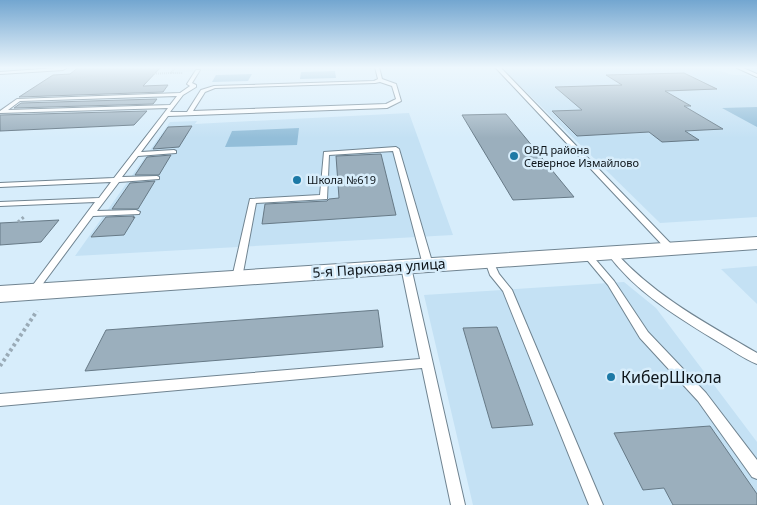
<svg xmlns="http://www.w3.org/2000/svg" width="757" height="505" font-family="'Noto Sans',sans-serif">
	<rect width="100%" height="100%" fill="#d7edfb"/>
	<!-- built -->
	<path fill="#c4e1f4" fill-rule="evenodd" d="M179 67H301L175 72Z
		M590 67H703L734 75H747L757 79V217L660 223 504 70Z
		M409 113 453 235 75 256 170 122 197 121 195 124Z
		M757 266V304L721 269Z
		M624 282 656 308 757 442V505H473L424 295ZM497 327 533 425 464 328Z"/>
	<!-- green -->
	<path fill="#93bed9" d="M335 71 336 78 300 79 301 72Z
		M252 74 248 81 212 82 216 75Z
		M757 107V127L722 108Z
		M299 128 297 145 225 147 232 131Z"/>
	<!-- building -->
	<path fill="#9bafbd" stroke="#677a87" d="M79 67H161L143 86 168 85 163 92 19 97 53 75 70 74Z
		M684 73 717 89 665 91 691 106H684L723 129 685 131 699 140 662 142 649 132 577 136 552 111 582 110 555 87 622 85 606 75Z
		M157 99 153 104 14 108 21 103Z
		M147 111 134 125 0 131V115Z
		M506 114 574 197 513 200 462 115Z
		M192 126 179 147 153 149 168 127Z
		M381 154 396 215 262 224 265 204 327 201 329 199 339 198 336 156Z
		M171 155 159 175H135L147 157Z
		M155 181 138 209H112L130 183Z
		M134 216 133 218 135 217 124 235 91 237 106 217Z
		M59 220 41 242 0 245V223Z
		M378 310 383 347 85 371 106 330Z
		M497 327 533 425 492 428 463 328Z
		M710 426 757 494V505H673L664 488 643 490 614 433Z"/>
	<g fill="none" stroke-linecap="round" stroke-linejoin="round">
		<defs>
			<path id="service" d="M68 67 63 70 0 74V72Z
				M375 67H379L382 79 396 84 401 101 387 108 168 116 141 152 174 150 176 151V153L138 156 122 177 157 176 159 177V179L119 182 97 211 136 210 140 212 139 214 93 216 36 293H30L28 291 30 289 95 202 0 206V202L99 198 111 182 0 187V183L114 178 168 108 0 113V111L17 99 180 93 190 86 187 84 196 70H200L192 83 196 85V87L183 95 170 112H187L201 90 214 86 374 81 378 79ZM380 82 392 86 396 99 386 104 193 111 205 92 215 88 375 83ZM177 96 170 105 8 110 20 101Z
				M495 67H500L674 247 675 249 674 251H668Z
				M735 67H741L757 74V77Z
				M396 147 399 149 433 265 431 267 428 268 423 265 393 151 329 155 327 199 256 203 242 278 240 280H234L232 278 250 199 320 195 324 152Z
				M611 250 614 251C656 297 704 322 757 353V364C744 359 732 350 720 343 679 318 635 292 607 253Z
				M587 252 590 253 614 281 648 332 706 393 757 460V479L752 477 698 401 640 338 608 285 583 255Z
				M489 258 492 259 499 274 512 290 603 505H589L503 291 490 275 485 261Z
				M406 264 411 267 465 505H451L422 368 0 406V394L420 359 401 267Z"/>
			<path id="minor" d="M757 237V249L0 302V286Z"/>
		</defs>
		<!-- service casing -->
		<use href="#service" stroke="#708491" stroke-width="2"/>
		<!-- minor casing -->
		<use href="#minor" stroke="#708491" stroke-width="2"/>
		<!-- path-far2 -->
		<path stroke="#9aabb7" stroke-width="2" stroke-dasharray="1 1" stroke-linecap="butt" d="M176 67 171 73H183
			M691 67 697 68
			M92 76 171 73
			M70 79 92 76 73 72
			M41 86 55 82"/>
		<!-- path-far1 -->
		<path stroke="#9aabb7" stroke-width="3" stroke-dasharray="2.5 2.5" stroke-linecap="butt" d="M18 222 25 216"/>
		<!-- path -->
		<path stroke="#9aabb7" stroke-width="4" stroke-dasharray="3 3" stroke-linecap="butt" d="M0 366 37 311"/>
		<!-- service -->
		<use href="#service" fill="#fff" fill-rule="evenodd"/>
		<!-- minor -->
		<use href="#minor" fill="#fff" fill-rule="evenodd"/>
	</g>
	<!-- sky -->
	<linearGradient id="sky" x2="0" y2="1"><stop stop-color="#73a6d0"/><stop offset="0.49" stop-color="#edf7fd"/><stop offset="1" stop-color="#edf7fd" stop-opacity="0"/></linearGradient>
	<rect width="757" height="138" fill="url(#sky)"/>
	<!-- markers -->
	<g fill="#1c79a6" stroke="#d7edfb" stroke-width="2">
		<circle cx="514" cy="156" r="5"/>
		<circle cx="297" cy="180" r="5"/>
		<circle cx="611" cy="377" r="5"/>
	</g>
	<g text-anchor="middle" stroke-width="5" stroke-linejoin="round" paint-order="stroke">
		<!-- far-poi labels -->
		<g font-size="11" fill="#0e151a" stroke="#d7edfb" text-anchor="start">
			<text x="524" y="154">ОВД района<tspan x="524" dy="13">Северное Измайлово</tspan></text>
			<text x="307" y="184">Школа №619</text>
		</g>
		<!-- street labels -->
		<g font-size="14" fill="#0e151a" stroke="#d7edfb">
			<text transform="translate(379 268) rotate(-4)" y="5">5-я Парковая улица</text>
		</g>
		<!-- near-poi labels -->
		<g font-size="16" fill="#0e151a" stroke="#d7edfb" text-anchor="start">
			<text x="621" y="383">КиберШкола</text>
		</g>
	</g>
</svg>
